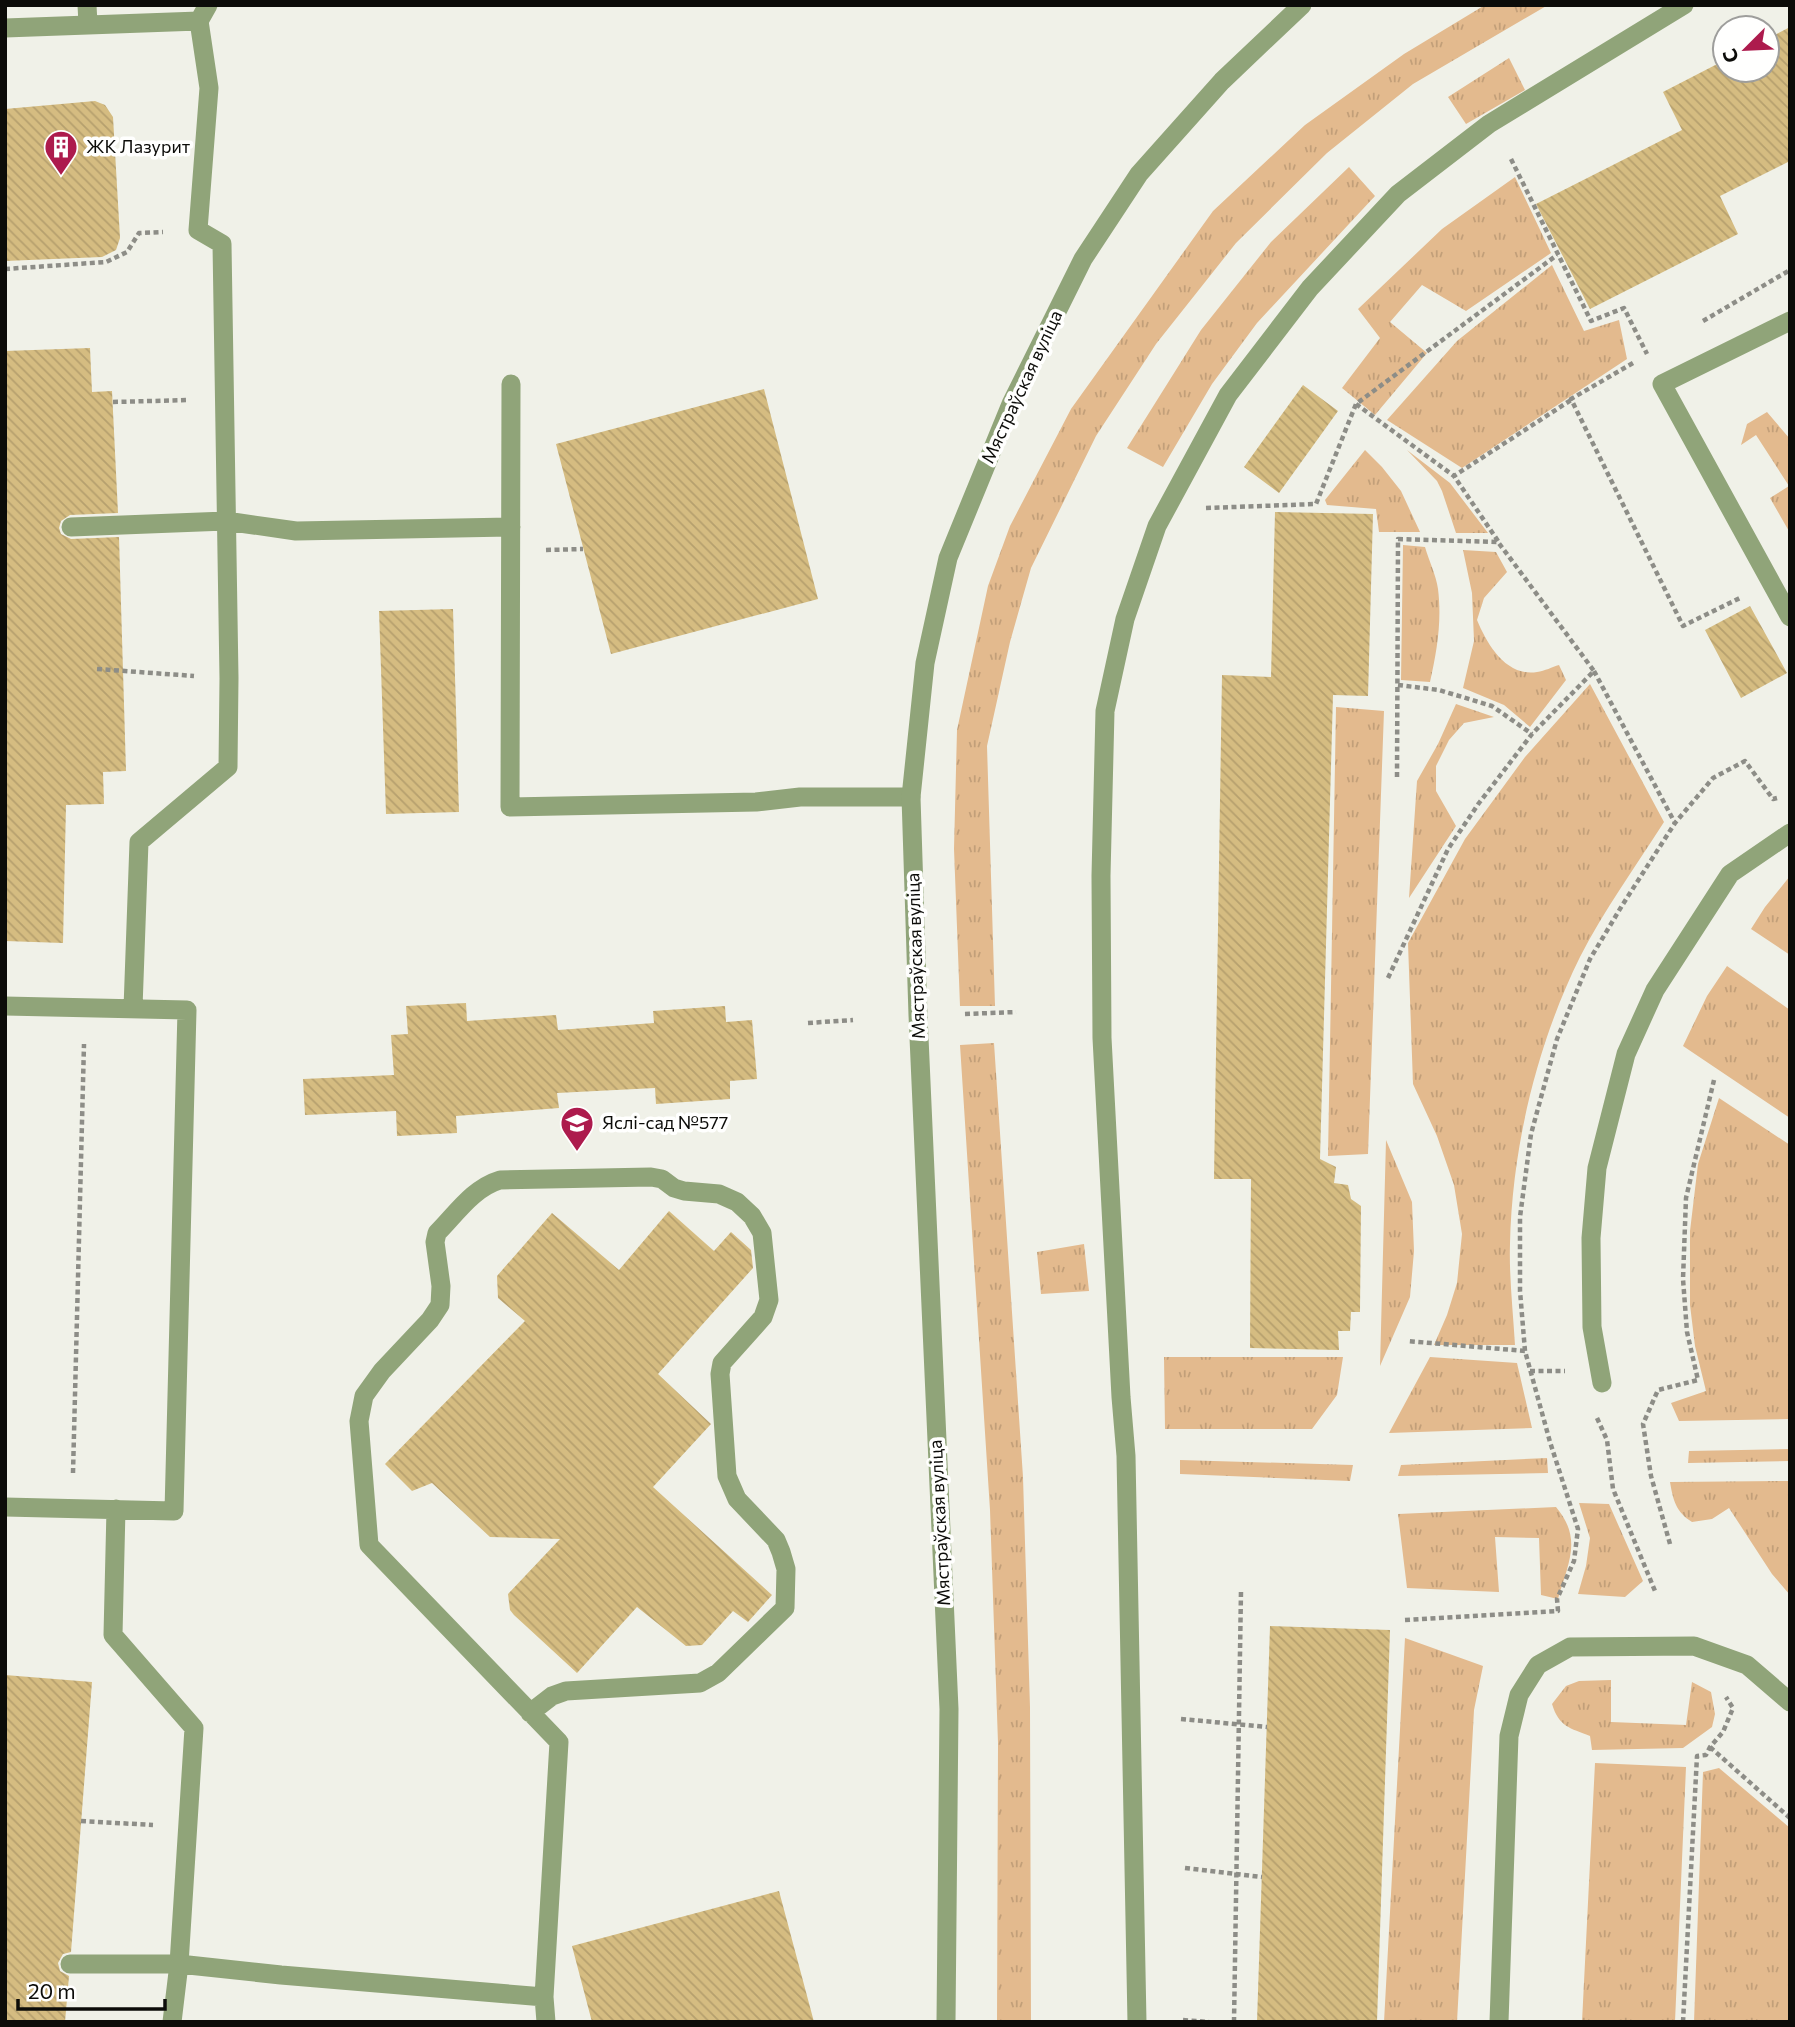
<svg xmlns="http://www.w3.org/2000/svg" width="1795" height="2027" font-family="Commissioner,sans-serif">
	<defs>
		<pattern id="grass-tufts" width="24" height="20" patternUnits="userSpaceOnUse" patternTransform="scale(1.75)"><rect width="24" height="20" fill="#e3ba8e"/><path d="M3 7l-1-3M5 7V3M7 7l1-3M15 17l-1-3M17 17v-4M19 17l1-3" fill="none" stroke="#c29f79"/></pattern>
		<pattern id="building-back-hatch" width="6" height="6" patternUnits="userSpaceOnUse" patternTransform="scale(1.75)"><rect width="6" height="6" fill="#d5bc81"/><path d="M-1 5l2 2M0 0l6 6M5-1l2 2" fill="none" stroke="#b6a06e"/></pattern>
	</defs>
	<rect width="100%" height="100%" fill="#f0f1e8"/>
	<!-- grass -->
	<path fill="url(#grass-tufts)" d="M1485 5H1548L1413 84 1327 153 1236 243 1156 344 1096 436 1031 568 1010 642 987 746 995 1006H960L954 849 957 730 988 586 1010 526 1071 409 1213 211 1305 125 1404 54Z
		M1509 58 1525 90 1466 124 1448 97Z
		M1349 167 1375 196 1257 323 1212 384 1163 467 1127 448 1201 330 1271 242Z
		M1515 177 1551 253 1466 311 1422 285 1390 322 1427 353 1375 415 1342 388 1380 338 1358 309 1442 229Z
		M1552 265 1584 331 1619 320 1627 359 1462 468 1387 420 1457 341Z
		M1767 412 1790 439V533L1770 498 1789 486 1756 435 1741 445 1747 424Z
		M1365 450 1382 467 1401 491 1420 532H1379L1376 509 1327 505 1325 500Z
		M1407 450 1450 483 1488 533H1456L1442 491 1437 481Z
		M1403 545 1425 547C1429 561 1436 575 1438 589 1442 621 1437 651 1430 682L1401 680Z
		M1463 550 1496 552 1507 572 1484 598 1477 620C1487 644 1506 677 1537 672 1545 671 1552 667 1559 665L1566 680 1530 727 1504 705 1463 688 1474 641 1472 593Z
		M1590 684 1664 822C1636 866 1604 910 1580 957 1537 1044 1512 1147 1510 1244 1509 1277 1513 1311 1515 1345H1434L1447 1315 1457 1283 1462 1234 1454 1185 1437 1136 1413 1084 1408 943 1465 839 1525 757Z
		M1456 704 1494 717 1464 723 1449 740 1436 766V791L1456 826 1409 898 1417 781 1438 744Z
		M1336 707 1384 711 1368 1154 1328 1156Z
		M1790 876V955L1751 929 1765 907Z
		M1727 966 1790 1010V1118L1683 1046 1707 996Z
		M994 1043 1023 1477 1030 1707 1031 2022H997L998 1743 990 1510 960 1045Z
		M1719 1098 1790 1145V1419L1679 1421 1671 1403 1706 1391 1695 1346 1690 1305V1231L1698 1164Z
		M1386 1140 1412 1202 1414 1251 1410 1297 1380 1366Z
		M1084 1244 1089 1291 1041 1294 1037 1252Z
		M1164 1357H1343L1337 1395 1312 1429H1165Z
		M1430 1357 1517 1363 1532 1428 1389 1433Z
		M1790 1449V1461L1688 1463 1689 1451Z
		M1547 1458 1548 1473 1398 1476 1401 1465Z
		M1180 1460 1353 1465 1350 1481 1180 1474Z
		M1790 1481V1595L1772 1574 1729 1508 1712 1519 1692 1522C1676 1512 1673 1500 1670 1482Z
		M1579 1503 1609 1504 1643 1581 1625 1597 1578 1594 1586 1566 1590 1538Z
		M1556 1507C1583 1539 1568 1563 1558 1599L1541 1595 1539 1538 1495 1537 1499 1592 1407 1588 1398 1514Z
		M1405 1638 1483 1666 1474 1710 1457 2022H1384Z
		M1611 1680V1722L1686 1725 1692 1682 1711 1692 1715 1714 1712 1727 1683 1748 1592 1750 1590 1736C1570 1728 1559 1727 1552 1704L1566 1686 1579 1681Z
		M1595 1763 1686 1767 1675 2022H1582Z
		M1719 1768 1790 1828V2022H1694L1703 1772Z"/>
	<!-- building -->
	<path fill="url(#building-back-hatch)" d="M1790 27V161L1720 196 1738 234 1590 309 1536 204 1682 130 1663 92 1725 60V70H1767V39Z
		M95 101 105 105 113 117 120 238 116 250 102 257 5 261V109Z
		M90 348 92 392 112 391 118 513 70 515 61 521 59 528 61 534 71 539 119 537 126 771 103 772 104 804 66 805 63 943 5 941V351Z
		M1303 385 1338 411 1279 493 1244 467Z
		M764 389 818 599 611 654 556 444Z
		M1275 512 1373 514 1368 696 1333 695 1320 1159 1336 1167 1334 1183 1348 1185 1351 1199 1361 1206 1360 1312H1351L1350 1331H1338L1339 1350 1250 1348 1251 1179H1214L1222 675 1271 677Z
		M1750 606 1787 673 1741 698 1705 630Z
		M453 609 459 812 386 814 379 611Z
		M466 1003 467 1021 556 1015 558 1030 654 1023 653 1011 725 1006 726 1022 752 1020 757 1079 730 1081V1099L656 1104 655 1088 557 1093 559 1108 456 1116 457 1133 397 1136 396 1111 305 1115 303 1079 394 1075 391 1035 408 1034 406 1006Z
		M669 1211 714 1251 731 1232 751 1250 753 1268 658 1374 711 1424 653 1487 772 1595 748 1622 733 1611 702 1645 686 1646 637 1607 577 1673 514 1615 510 1610 508 1594 560 1539 490 1537 432 1483 412 1491 385 1464 525 1321 498 1298 497 1276 552 1213 619 1270Z
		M1270 1626 1390 1630 1377 2022H1257Z
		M5 1675 92 1682 71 1952 63 1954 58 1963 60 1971 69 1976 65 2022H5Z
		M779 1891 814 2022H592L572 1946Z"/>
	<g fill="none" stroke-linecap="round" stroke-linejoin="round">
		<!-- path -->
		<path stroke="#8d8d87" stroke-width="4.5" stroke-dasharray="5 3.5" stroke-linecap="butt" d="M1511 159 1591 321 1624 308 1647 354
			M5 269 106 262 127 252 139 233 163 232
			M1703 321 1790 270
			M1633 363 1571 399 1683 626 1740 598
			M113 402 189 400
			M1356 404 1454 476
			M1206 508 1316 504 1356 404 1557 255
			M1498 541 1454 476 1571 400
			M546 550 583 549
			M97 669 194 676
			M1594 671 1675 823
			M1398 685 1439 690 1492 706 1532 734
			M1388 978 1448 849 1479 803 1532 734 1594 671 1498 542 1398 539 1397 779
			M965 1014 1016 1012
			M808 1023 853 1020
			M1525 1351 1520 1291V1217L1531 1134 1557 1039 1590 959 1623 904 1675 823 1713 778 1745 761 1773 799 1777 798
			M1530 1371H1565
			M1597 1418 1607 1440 1613 1489 1655 1591
			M73 1473 84 1044
			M1670 1544 1651 1476 1643 1424 1658 1390 1698 1380 1687 1332 1683 1279 1686 1198 1714 1080
			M1405 1620 1558 1611 1557 1599 1574 1561 1578 1529 1550 1442 1525 1351 1407 1341
			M1181 1719 1267 1727
			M1710 1747 1790 1818
			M81 1821 153 1825
			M1185 1868 1262 1877
			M1183 2020 1209 2022
			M1234 2022 1241 1591
			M1683 2022 1697 1756 1706 1755 1710 1747 1723 1732 1733 1708 1726 1697"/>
		<!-- service -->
		<path stroke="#90a479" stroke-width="19" d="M87 5 88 24
			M199 21 208 5
			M5 28 199 21 209 88 198 230 222 244 229 678 228 767 139 842 133 1008
			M1790 321 1662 384 1790 617
			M511 384 510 807 756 802 800 797H911
			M71 527 226 521 296 531 511 527
			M5 1006 187 1010 174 1511 5 1507
			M1602 1383 1592 1327 1591 1238 1597 1168 1626 1054 1655 990 1730 874 1790 833
			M116 1509 113 1635 194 1728 179 1964 172 2022
			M530 1713 552 1696 566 1691 700 1683 718 1673 785 1608 786 1569 781 1552 776 1540 737 1499 727 1476 720 1374 722 1363 763 1317 769 1300 762 1233 752 1216 737 1202 719 1194 684 1191 674 1188 662 1179 651 1177 500 1180C473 1188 456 1214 437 1233L435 1242 441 1286 440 1305 430 1320 382 1371 364 1396 359 1421 369 1545 559 1742 544 1997
			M70 1964H179L281 1975 544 1997 546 2022
			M1137 2022 1126 1456 1121 1397 1102 1038 1101 876 1105 711 1125 619 1157 526 1228 395 1310 288 1398 194 1489 124 1684 5
			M1499 2022 1509 1736 1519 1695 1538 1665 1570 1647 1694 1646 1747 1665 1790 1702"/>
		<!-- tertiary -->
		<path stroke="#90a479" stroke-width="19" d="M946 2022 949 1709 918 1015 911 797 925 663 948 558 1011 404 1083 259 1139 174 1222 81 1302 5"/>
	</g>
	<!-- icons -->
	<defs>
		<symbol id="building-pin" viewBox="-11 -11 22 30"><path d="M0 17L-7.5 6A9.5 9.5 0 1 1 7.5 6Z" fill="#ad1b4d" stroke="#fffffe"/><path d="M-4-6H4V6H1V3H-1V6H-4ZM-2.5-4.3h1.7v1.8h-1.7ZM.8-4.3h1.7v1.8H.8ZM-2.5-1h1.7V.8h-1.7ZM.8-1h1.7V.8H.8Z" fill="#fff"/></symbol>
		<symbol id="school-pin" viewBox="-11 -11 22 30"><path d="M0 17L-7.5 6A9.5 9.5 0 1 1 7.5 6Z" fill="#ad1b4d" stroke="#fffffe"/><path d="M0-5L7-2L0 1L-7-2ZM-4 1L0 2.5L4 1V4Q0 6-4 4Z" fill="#fff"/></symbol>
	</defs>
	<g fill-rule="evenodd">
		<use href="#building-pin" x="42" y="128" width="38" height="52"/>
		<use href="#school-pin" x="558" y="1104" width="38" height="52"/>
	</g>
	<g text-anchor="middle" stroke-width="7" stroke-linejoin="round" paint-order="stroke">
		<!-- poi labels -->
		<g font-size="18" fill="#0c0c09" stroke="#fffffe" text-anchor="start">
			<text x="86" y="153">ЖК Лазурит</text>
			<text x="602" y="1129">Яслі-сад №577</text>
		</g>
		<!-- street labels -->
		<g font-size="18" fill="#0c0c09" stroke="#fffffe">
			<text transform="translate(1022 387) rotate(-65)" y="6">Мястраўская вуліца</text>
			<text transform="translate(916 956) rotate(-92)" y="6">Мястраўская вуліца</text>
			<text transform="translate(940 1523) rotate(-93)" y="6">Мястраўская вуліца</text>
		</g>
	</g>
	<!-- border -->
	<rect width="1795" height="2027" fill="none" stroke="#0c0c09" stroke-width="14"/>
	<!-- north arrow -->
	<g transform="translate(1746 49) rotate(246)"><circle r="33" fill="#fffffe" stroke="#9e9e9c" stroke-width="2"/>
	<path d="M0-5L12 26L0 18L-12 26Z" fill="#ad1b4d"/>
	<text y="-10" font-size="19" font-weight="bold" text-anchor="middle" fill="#0c0c09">С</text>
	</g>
	<!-- scale -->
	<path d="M18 1999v10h147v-10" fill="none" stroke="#0c0c09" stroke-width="3.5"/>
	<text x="28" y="1999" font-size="21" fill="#0c0c09" stroke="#fffffe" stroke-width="5" paint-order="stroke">20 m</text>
</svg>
